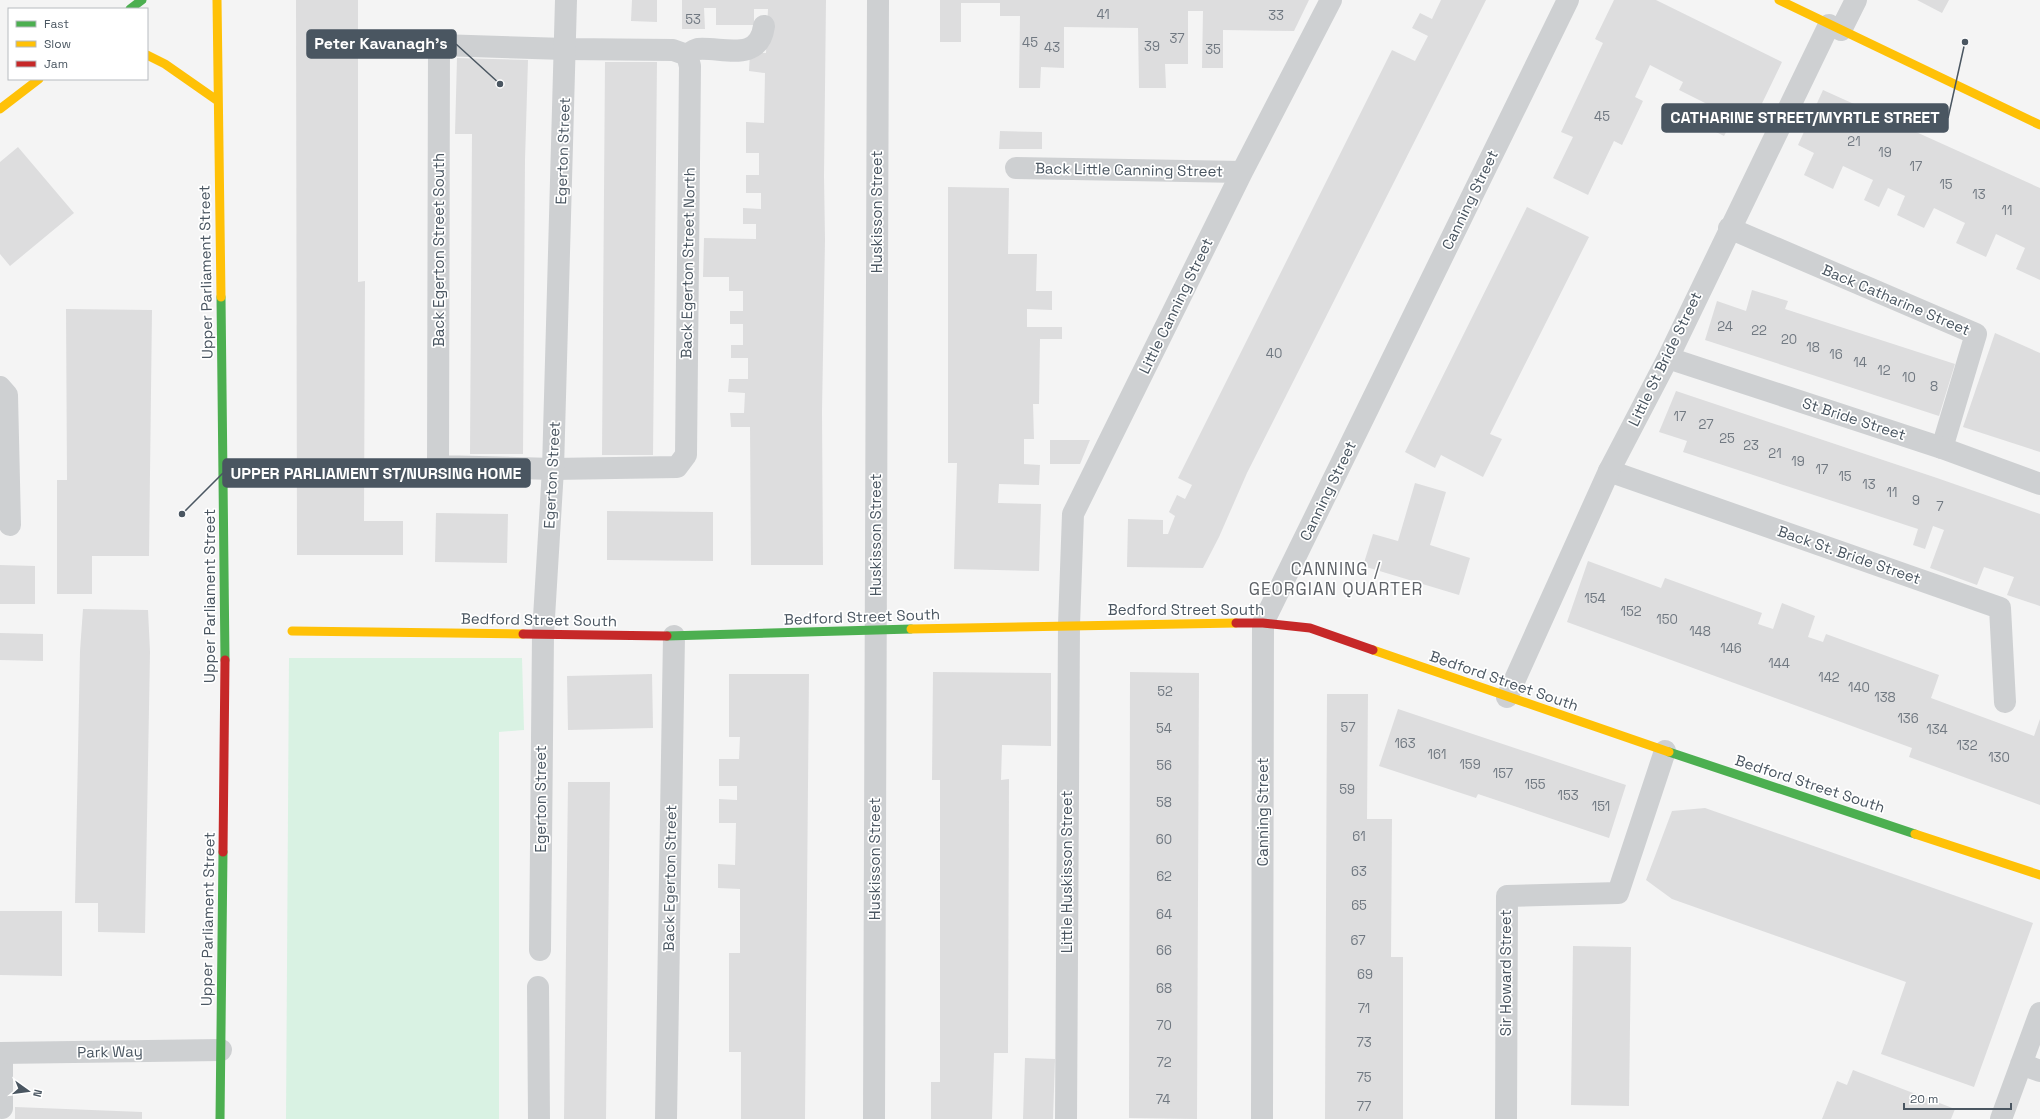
<svg xmlns="http://www.w3.org/2000/svg" width="2040" height="1119" font-family="'Space Grotesk',sans-serif">
	<rect width="100%" height="100%" fill="#f4f4f4"/>
	<!-- green -->
	<path fill="#d9f2e3" d="M289 658H522L524 730 499 732V1119H286Z"/>
	<!-- building -->
	<path fill="#ddddde" d="M296 0H358V282L365 281 364 521H403V555H297Z
		M632 0H657V22L631 21Z
		M682 0H826L824 176 825 240 822 412 823 565H751L750 427H731L730 413H744L745 393 728 392 729 379H748V358H731V345H743V324H730V311H743V291H729V277H703L704 238 756 239V224H743V208L761 209V193H746V175H759V153H746V122L764 123 765 73 749 71 750 53H766L768 9H754V25H716V8H704L705 29H682Z
		M940 0H1309L1294 31 1223 30V68H1202L1203 11H1188V64H1165L1166 88H1139L1138 28 1064 27V68L1041 67 1040 88H1019L1020 16H1000V3H961V42H940Z
		M1441 0H1486L1247 473 1219 537 1203 568 1127 567 1128 519 1163 520V534H1168L1175 516 1169 512 1177 495 1185 499 1192 485 1178 478 1392 50 1415 61 1428 36 1412 28 1420 13 1432 19Z
		M1614 0H1656L1782 62 1751 126 1734 117 1724 136 1698 123 1707 104 1679 90 1683 82 1650 65 1635 97 1643 101 1622 145 1614 141 1588 195 1553 178 1573 137 1561 132 1603 43 1595 39Z
		M1917 0H1949L1942 13Z
		M457 58 528 60 525 160 523 454H470L472 134H455Z
		M605 62H657L653 455H602Z
		M1823 90 2040 188V280L2016 269 2025 248 1996 234 1986 257 1956 243 1965 223 1934 208 1924 228 1897 215 1905 196 1888 188 1879 207 1864 200 1873 180 1843 166 1833 189 1804 175 1814 153 1798 145Z
		M1000 131 1042 132V149H999Z
		M18 147 74 213 10 266 0 254V162Z
		M948 187 1009 188 1008 254H1037L1036 291H1052V310L1027 309V327H1062V339H1040L1039 404H1033L1034 439H1024V464L1040 465 1039 485 999 484 998 503 1041 504 1039 571 954 569 957 463H948Z
		M1527 207 1589 237 1490 434 1502 439 1483 477 1441 455 1435 468 1405 452Z
		M1752 290 1788 301 1785 309 1955 364 1939 416 1705 340 1717 301 1746 311Z
		M66 309 152 310 149 556H92V594H57V480H67Z
		M1995 333 2040 353V452L1963 427Z
		M1676 391 1937 478 2040 514V606L2007 595 2014 577 1984 567 1977 585 1930 568 1944 530 1933 526 1925 549 1913 545 1918 529 1683 452 1687 441 1659 432Z
		M1050 440H1090L1080 464H1050Z
		M1415 483 1446 492 1430 545 1470 558 1459 595 1363 566 1373 534 1398 541Z
		M607 511 713 512V561L607 560Z
		M436 513 508 514 507 563 435 562Z
		M1588 561 1661 588 1665 578 1762 613 1758 624 1773 629 1782 603 1815 616 1808 637 1823 642 1826 634 1939 675 1931 698 2034 736 2040 719V805L1909 757 1912 748 1567 622Z
		M0 565 35 566V604H0Z
		M83 609 148 610 150 652 145 933 98 932V903H75L80 651Z
		M0 633 43 634V661L0 660Z
		M933 672 1051 673V746L1002 745 1001 780 1009 779 1008 1053H994L992 1119H931V1082H940V780H932Z
		M1130 672 1199 673 1197 1119 1129 1118Z
		M652 674 653 728 568 730 567 676Z
		M729 674H809L805 1119H741V1052H729V953H740V889L718 888V864L735 865 736 823H719V799L737 800V786H719V759H739L740 737H729Z
		M1327 694H1368L1367 819H1392L1391 957H1403V1119H1325Z
		M1398 709 1626 785 1609 838 1478 794 1476 798 1379 766Z
		M568 782H610L606 1119H564Z
		M1705 808 2033 923 1974 1087 1881 1054 1906 982 1672 899 1646 880 1672 811Z
		M0 911H62V976L0 975Z
		M1573 946 1631 947 1629 1106 1571 1105Z
		M1025 1058 1055 1059 1053 1119H1023Z
		M1853 1070 1955 1109 1951 1119H1822L1837 1081 1847 1085Z
		M15 1107 142 1112V1119H15Z"/>
	<g fill="none" stroke-linecap="round" stroke-linejoin="round">
		<!-- lane -->
		<path stroke="#ced0d2" stroke-width="22" d="M439 45 565 49 673 50 687 55 690 66 686 455 677 467 553 469 438 466Z
			M687 55C690 53 694 50 698 49 723 47 759 63 764 26
			M1016 168 1242 172
			M1729 228 1976 334 1942 448
			M0 387 7 395 10 525
			M1609 471 2000 608 2005 702
			M2 1108V1053
			M666 1119 674 636
			M1066 1119 1069 625 1073 514 1242 172 1331 0"/>
		<!-- street -->
		<path stroke="#ced0d2" stroke-width="22" d="M1841 30 1856 0
			M1668 358 1942 448 2040 484
			M1507 697 1609 471 1668 358 1829 25
			M540 950 543 634 553 469 566 0
			M538 987 539 1119
			M0 1053 221 1050
			M2021 1064 2040 1071
			M874 1119 878 0
			M1262 1119 1263 623 1568 0
			M1506 1119 1507 896 1618 893 1665 751
			M2001 1119 2040 1013"/>
		<!-- fast -->
		<path stroke="#4caf50" stroke-width="9" d="M130 9 142 0
			M221 297 225 660
			M667 636 911 629
			M1669 752 1915 834
			M220 1119 223 852"/>
		<!-- slow -->
		<path stroke="#ffc107" stroke-width="9" d="M217 0 221 297
			M1779 0 2040 125
			M147 55 165 64 218 101
			M0 109 39 79
			M911 629 1236 623
			M292 631 523 634
			M1373 650 1669 752
			M1915 834 2040 875"/>
		<!-- jam -->
		<path stroke="#c62828" stroke-width="9" d="M1236 623H1263L1310 628 1373 650
			M523 634 667 636
			M223 852 225 660"/>
	</g>
	<g text-anchor="middle" stroke-width="3.5" stroke-linejoin="round" paint-order="stroke">
		<!-- number labels -->
		<g font-size="13" fill="#707881">
			<text x="1103" y="19">41</text>
			<text x="1276" y="20">33</text>
			<text x="693" y="24">53</text>
			<text x="1177" y="43">37</text>
			<text x="1030" y="47">45</text>
			<text x="1152" y="51">39</text>
			<text x="1052" y="52">43</text>
			<text x="1213" y="54">35</text>
			<text x="1602" y="121">45</text>
			<text x="1854" y="146">21</text>
			<text x="1885" y="157">19</text>
			<text x="1916" y="171">17</text>
			<text x="1946" y="189">15</text>
			<text x="1979" y="199">13</text>
			<text x="2007" y="215">11</text>
			<text x="1725" y="331">24</text>
			<text x="1759" y="335">22</text>
			<text x="1789" y="344">20</text>
			<text x="1813" y="352">18</text>
			<text x="1274" y="358">40</text>
			<text x="1836" y="359">16</text>
			<text x="1860" y="367">14</text>
			<text x="1884" y="375">12</text>
			<text x="1909" y="382">10</text>
			<text x="1934" y="391">8</text>
			<text x="1680" y="421">17</text>
			<text x="1706" y="429">27</text>
			<text x="1727" y="443">25</text>
			<text x="1751" y="450">23</text>
			<text x="1775" y="458">21</text>
			<text x="1798" y="466">19</text>
			<text x="1822" y="474">17</text>
			<text x="1845" y="481">15</text>
			<text x="1869" y="489">13</text>
			<text x="1892" y="497">11</text>
			<text x="1916" y="505">9</text>
			<text x="1940" y="511">7</text>
			<text x="1595" y="603">154</text>
			<text x="1631" y="616">152</text>
			<text x="1667" y="624">150</text>
			<text x="1700" y="636">148</text>
			<text x="1731" y="653">146</text>
			<text x="1779" y="668">144</text>
			<text x="1829" y="682">142</text>
			<text x="1859" y="692">140</text>
			<text x="1165" y="696">52</text>
			<text x="1885" y="702">138</text>
			<text x="1908" y="723">136</text>
			<text x="1348" y="732">57</text>
			<text x="1164" y="733">54</text>
			<text x="1937" y="734">134</text>
			<text x="1405" y="748">163</text>
			<text x="1967" y="750">132</text>
			<text x="1437" y="759">161</text>
			<text x="1999" y="762">130</text>
			<text x="1470" y="769">159</text>
			<text x="1164" y="770">56</text>
			<text x="1503" y="778">157</text>
			<text x="1535" y="789">155</text>
			<text x="1347" y="794">59</text>
			<text x="1568" y="800">153</text>
			<text x="1164" y="807">58</text>
			<text x="1601" y="811">151</text>
			<text x="1359" y="841">61</text>
			<text x="1164" y="844">60</text>
			<text x="1359" y="876">63</text>
			<text x="1164" y="881">62</text>
			<text x="1359" y="910">65</text>
			<text x="1164" y="919">64</text>
			<text x="1358" y="945">67</text>
			<text x="1164" y="955">66</text>
			<text x="1365" y="979">69</text>
			<text x="1164" y="993">68</text>
			<text x="1364" y="1013">71</text>
			<text x="1164" y="1030">70</text>
			<text x="1364" y="1047">73</text>
			<text x="1164" y="1067">72</text>
			<text x="1364" y="1082">75</text>
			<text x="1163" y="1104">74</text>
			<text x="1364" y="1111">77</text>
		</g>
		<!-- street labels -->
		<g font-size="15" fill="#4a5661" stroke="#fff">
			<text transform="translate(563 151) rotate(-88)" y="5">Egerton Street</text>
			<text transform="translate(1129 170) rotate(1)" y="5">Back Little Canning Street</text>
			<text transform="translate(1470 200) rotate(-64)" y="5">Canning Street</text>
			<text transform="translate(877 212) rotate(-90)" y="5">Huskisson Street</text>
			<text transform="translate(439 250) rotate(-90)" y="5">Back Egerton Street South</text>
			<text transform="translate(688 263) rotate(-89)" y="5">Back Egerton Street North</text>
			<text transform="translate(206 272) rotate(-91)" y="5">Upper Parliament Street</text>
			<text transform="translate(1896 300) rotate(23)" y="5">Back Catharine Street</text>
			<text transform="translate(1176 306) rotate(-64)" y="5">Little Canning Street</text>
			<text transform="translate(1665 359) rotate(-64)" y="5">Little St Bride Street</text>
			<text transform="translate(1854 419) rotate(18)" y="5">St Bride Street</text>
			<text transform="translate(552 475) rotate(-87)" y="5">Egerton Street</text>
			<text transform="translate(1328 491) rotate(-64)" y="5">Canning Street</text>
			<text transform="translate(876 535) rotate(-90)" y="5">Huskisson Street</text>
			<text transform="translate(1849 555) rotate(19)" y="5">Back St. Bride Street</text>
			<text transform="translate(210 596) rotate(-90)" y="5">Upper Parliament Street</text>
			<text x="1186" y="615">Bedford Street South</text>
			<text transform="translate(862 617) rotate(-2)" y="5">Bedford Street South</text>
			<text transform="translate(539 620) rotate(1)" y="5">Bedford Street South</text>
			<text transform="translate(1504 681) rotate(19)" y="5">Bedford Street South</text>
			<text transform="translate(1810 784) rotate(18)" y="5">Bedford Street South</text>
			<text transform="translate(541 799) rotate(-90)" y="5">Egerton Street</text>
			<text transform="translate(1263 812) rotate(-90)" y="5">Canning Street</text>
			<text transform="translate(875 859) rotate(-90)" y="5">Huskisson Street</text>
			<text transform="translate(1067 872) rotate(-90)" y="5">Little Huskisson Street</text>
			<text transform="translate(670 878) rotate(-89)" y="5">Back Egerton Street</text>
			<text transform="translate(208 919) rotate(-89)" y="5">Upper Parliament Street</text>
			<text transform="translate(1506 973) rotate(-90)" y="5">Sir Howard Street</text>
			<text transform="translate(110 1052) rotate(-1)" y="5">Park Way</text>
		</g>
		<!-- quarter labels -->
		<g font-size="17" letter-spacing="1" fill="#5f6368" stroke="#fff">
			<text x="1336" y="575">CANNING /<tspan x="1336" dy="20">GEORGIAN QUARTER</tspan></text>
		</g>
	</g>
	<!-- callouts -->
	<path fill="none" stroke="#4a5661" stroke-width="1.5" d="M500 84L456 44M1965 42L1948 118M182 514L223 473"/>
	<g fill="#4a5661" stroke="#fff" stroke-width="1.5">
		<circle cx="500" cy="84" r="4"/>
		<circle cx="1965" cy="42" r="4"/>
		<circle cx="182" cy="514" r="4"/>
	</g>
	<g fill="#4a5661" stroke="#4a5661" stroke-width="1.5">
		<rect x="307" y="30" width="149" height="28" rx="4"/>
		<rect x="1662" y="104" width="286" height="28" rx="4"/>
		<rect x="223" y="459" width="307" height="28" rx="4"/>
	</g>
	<g font-size="16" text-anchor="middle" font-weight="bold" fill="#fff">
		<text x="381" y="49">Peter Kavanagh's</text>
		<text x="1805" y="123">CATHARINE STREET/MYRTLE STREET</text>
		<text x="376" y="479">UPPER PARLIAMENT ST/NURSING HOME</text>
	</g>
	<!-- legend -->
	<rect x="8" y="8" width="140" height="72" fill="#ffffff" stroke="#b7bbc0"/>
	<rect x="16" y="21" width="20" height="6" fill="#4caf50" stroke="#b7bbc0"/>
	<text x="44" y="28" font-size="12" fill="#4a5661">Fast</text>
	<rect x="16" y="41" width="20" height="6" fill="#ffc107" stroke="#b7bbc0"/>
	<text x="44" y="48" font-size="12" fill="#4a5661">Slow</text>
	<rect x="16" y="61" width="20" height="6" fill="#c62828" stroke="#b7bbc0"/>
	<text x="44" y="68" font-size="12" fill="#4a5661">Jam</text>
	<!-- north arrow -->
	<g transform="translate(28 1091) rotate(104)" stroke="#ffffff" stroke-width="3" paint-order="stroke">
	<path d="M0-3L7 15L0 10L-7 15Z" fill="#4a5661"/>
	<text y="-6" font-size="11" font-weight="bold" text-anchor="middle" fill="#4a5661">N</text>
	</g>
	<!-- scale -->
	<path d="M1904 1103v6h107v-6" fill="none" stroke="#4a5661" stroke-width="2"/>
	<text x="1910" y="1103" font-size="12" fill="#4a5661" stroke="#ffffff" stroke-width="3" paint-order="stroke">20 m</text>
</svg>
